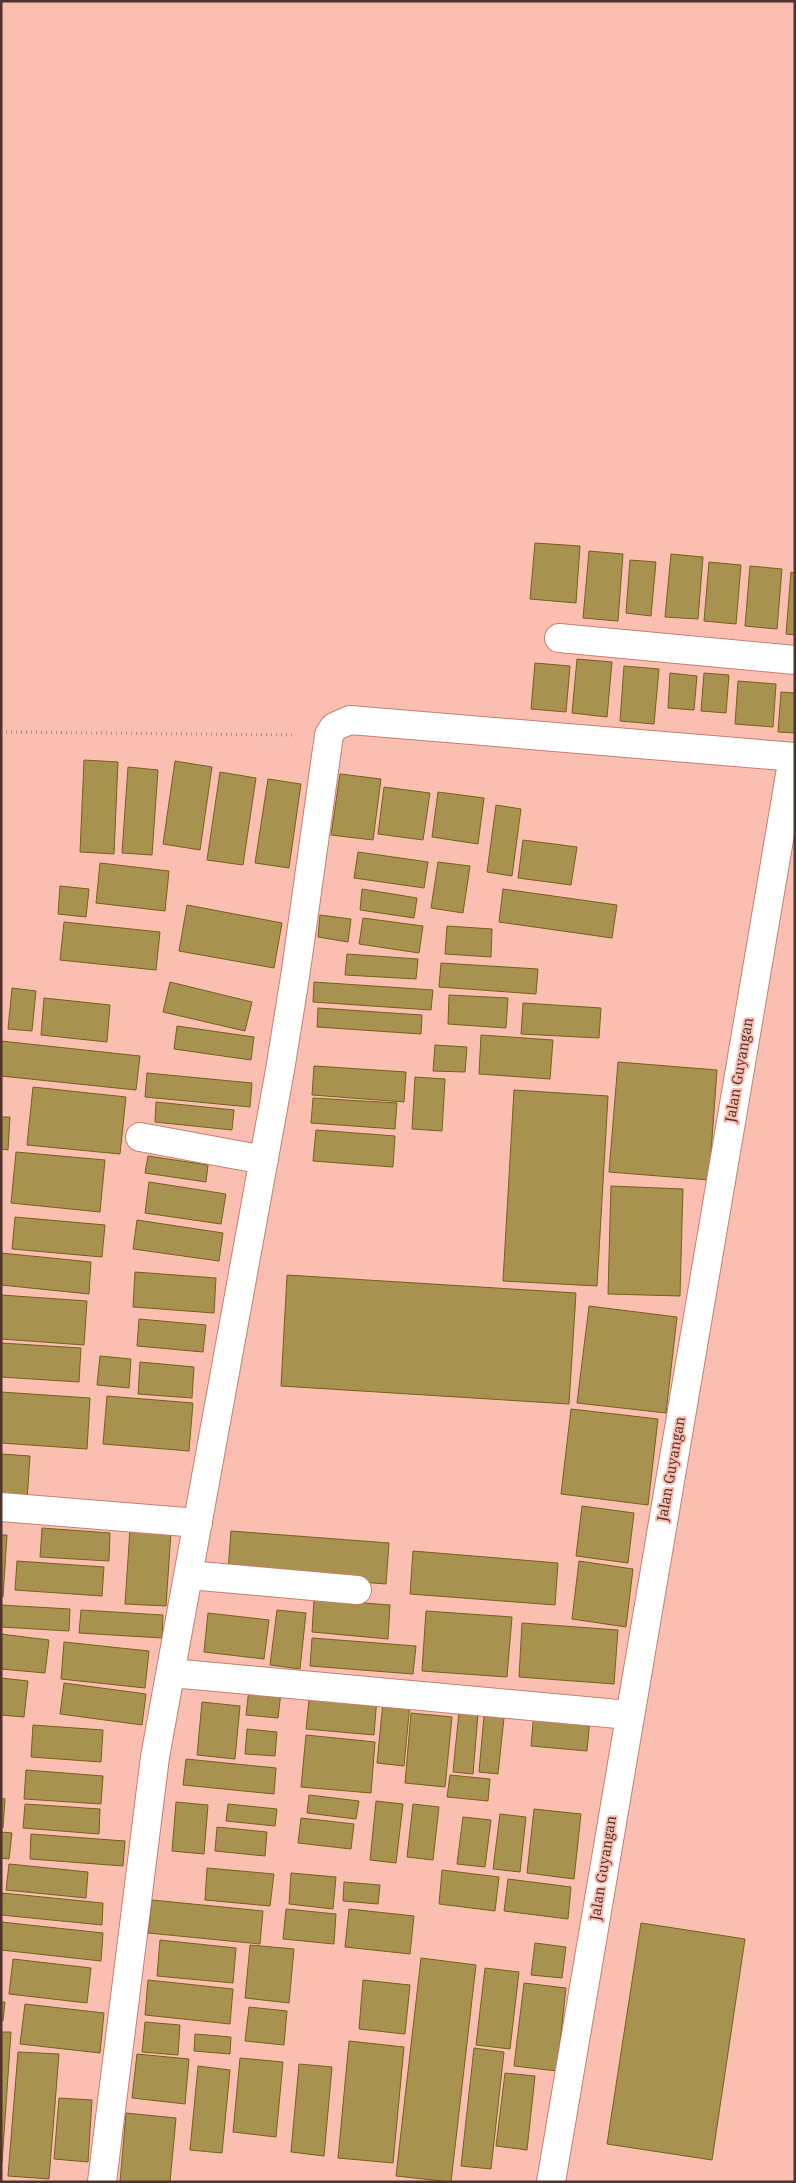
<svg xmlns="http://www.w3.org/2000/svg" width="796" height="2183" font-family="'Noto Serif',serif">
	<rect width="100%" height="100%" fill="#fbbfb2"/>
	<!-- building -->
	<path fill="#a7924f" stroke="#75601a" d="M535 543 580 546 576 603 530 599Z
		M589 551 623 554 618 621 583 618Z
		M671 554 703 557 698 619 665 617Z
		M630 560 656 562 651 616 626 613Z
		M709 562 741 565 736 624 704 621Z
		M750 566 782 569 777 629 745 626Z
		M791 572 795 573V635L786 634Z
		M577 659 612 662 607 717 572 713Z
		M535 663 570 666 566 712 531 709Z
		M624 666 659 669 654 724 620 721Z
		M670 673 697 676 694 710 668 708Z
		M704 673 729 675 726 713 701 711Z
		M738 681 776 684 773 727 735 724Z
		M781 692 795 693V733L778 732Z
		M84 760 118 762 114 854 80 852Z
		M175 761 212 767 200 850 163 844Z
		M128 767 158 770 152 855 122 853Z
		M220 772 256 778 243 865 207 860Z
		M340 774 381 779 373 840 331 835Z
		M268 779 301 784 289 868 255 863Z
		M384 787 430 793 423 840 378 834Z
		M438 792 484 798 478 844 432 837Z
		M496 805 521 809 512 876 487 872Z
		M523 840 577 847 571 885 518 878Z
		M358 852 428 862 424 888 354 878Z
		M438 862 470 866 463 913 431 908Z
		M100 863 169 871 165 911 96 903Z
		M60 886 89 889 86 917 58 914Z
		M362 889 417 898 414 918 360 910Z
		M503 889 617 905 612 938 499 922Z
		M187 905 282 923 274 968 179 951Z
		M320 915 351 919 348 942 318 937Z
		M363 918 423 926 419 953 359 944Z
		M64 922 160 932 156 970 60 960Z
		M447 926 492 929 491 957 445 954Z
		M347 954 418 959 416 979 345 975Z
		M441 963 538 969 536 994 439 987Z
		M170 982 252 1002 245 1031 163 1012Z
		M314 982 433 990 431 1010 313 1002Z
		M12 988 36 991 32 1031 8 1029Z
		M449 995 508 998 506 1028 448 1024Z
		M44 998 110 1005 107 1042 41 1035Z
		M523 1003 601 1008 599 1038 521 1034Z
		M318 1008 422 1015 421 1034 317 1027Z
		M177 1026 254 1037 251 1060 174 1049Z
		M481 1035 553 1040 550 1079 479 1074Z
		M1 1041 140 1056 136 1090 1 1076Z
		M435 1045 467 1047 465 1072 433 1071Z
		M618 1062 717 1070 709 1180 609 1172Z
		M314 1066 406 1072 404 1102 312 1095Z
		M147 1073 252 1083 250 1107 145 1097Z
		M415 1077 445 1079 442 1131 412 1129Z
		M33 1087 126 1097 120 1154 27 1145Z
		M514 1090 608 1096 597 1286 503 1281Z
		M313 1098 397 1103 395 1129 311 1123Z
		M156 1102 234 1110 232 1130 155 1122Z
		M1 1117H10L8 1150 1 1149Z
		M316 1130 395 1136 393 1167 313 1161Z
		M16 1152 105 1160 100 1212 11 1203Z
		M148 1156 208 1165 206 1182 145 1173Z
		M149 1182 226 1194 221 1224 145 1213Z
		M611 1186 683 1189 680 1296 608 1294Z
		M15 1217 105 1225 102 1257 12 1249Z
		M137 1220 223 1233 219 1261 133 1249Z
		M1 1253 91 1262 89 1294 1 1285Z
		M135 1272 216 1278 214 1313 133 1307Z
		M287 1275 576 1293 569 1404 281 1386Z
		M1 1295 87 1301 84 1345 1 1339Z
		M589 1306 677 1317 666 1413 577 1403Z
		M139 1319 206 1325 203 1352 137 1346Z
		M1 1343 81 1348 79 1382 1 1377Z
		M100 1356 131 1359 129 1388 97 1385Z
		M140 1362 194 1367 192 1398 138 1394Z
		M1 1392 90 1398 87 1449 1 1443Z
		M107 1396 193 1403 189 1451 103 1444Z
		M571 1409 658 1419 648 1505 561 1494Z
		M1 1454 30 1456 27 1501 1 1499Z
		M582 1506 634 1513 628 1563 576 1556Z
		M42 1528 110 1533 109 1561 40 1557Z
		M130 1529 171 1532 166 1606 125 1604Z
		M231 1531 389 1543 386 1584 228 1571Z
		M1 1535H7L3 1597H1Z
		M413 1551 558 1563 555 1605 410 1594Z
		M17 1561 104 1567 102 1596 15 1590Z
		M579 1561 633 1569 626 1627 572 1619Z
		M314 1599 390 1605 388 1639 312 1632Z
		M1 1605 70 1609 69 1631 1 1627Z
		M81 1610 163 1615 162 1638 79 1633Z
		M277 1610 306 1613 300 1669 270 1665Z
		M426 1611 512 1617 507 1677 422 1671Z
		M208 1613 269 1620 264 1659 204 1652Z
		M522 1623 618 1630 614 1684 519 1677Z
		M1 1634 49 1640 45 1673 1 1669Z
		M312 1638 416 1646 413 1674 310 1666Z
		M64 1642 149 1651 145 1688 61 1679Z
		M1 1678 28 1681 24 1717 1 1715Z
		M64 1683 146 1694 142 1725 60 1714Z
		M249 1689 281 1692 278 1718 246 1715Z
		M310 1690 377 1697 374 1735 306 1729Z
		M202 1702 240 1706 235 1759 197 1755Z
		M383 1702 410 1704 404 1766 377 1763Z
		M459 1712 478 1714 473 1774 453 1772Z
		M534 1712 590 1718 587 1751 531 1746Z
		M411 1713 452 1717 445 1787 405 1783Z
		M484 1716 504 1718 498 1774 479 1772Z
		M33 1725 103 1730 101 1762 31 1757Z
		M247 1729 277 1732 275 1756 245 1754Z
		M306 1735 375 1742 371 1793 301 1787Z
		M186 1759 276 1768 274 1794 183 1785Z
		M26 1770 103 1776 101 1804 24 1799Z
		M450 1775 490 1779 488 1801 447 1797Z
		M309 1795 359 1801 356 1819 307 1813Z
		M1 1798 5 1799 3 1828H1Z
		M376 1801 403 1804 396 1863 370 1860Z
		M176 1802 208 1805 204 1854 172 1851Z
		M25 1804 100 1809 99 1834 23 1828Z
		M228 1804 277 1809 275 1826 226 1821Z
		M413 1804 439 1807 433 1860 407 1857Z
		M534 1809 581 1814 574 1879 527 1873Z
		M500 1814 526 1817 520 1872 493 1869Z
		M463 1817 491 1820 485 1867 457 1864Z
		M301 1818 354 1824 351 1849 298 1843Z
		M217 1827 267 1832 265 1856 215 1851Z
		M1 1832 12 1833 9 1859 1 1858Z
		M31 1834 125 1841 123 1866 30 1859Z
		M9 1864 88 1872 86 1898 6 1890Z
		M207 1868 274 1874 270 1906 205 1900Z
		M442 1870 499 1877 495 1911 439 1904Z
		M291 1873 336 1877 333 1909 289 1904Z
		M508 1879 571 1887 568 1919 504 1911Z
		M344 1882 380 1885 378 1904 343 1901Z
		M2 1893 103 1903 102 1925 1 1915Z
		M152 1900 263 1911 260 1944 148 1933Z
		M286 1909 336 1914 334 1944 283 1939Z
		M349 1909 414 1916 410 1954 345 1947Z
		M1 1922 103 1933 101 1961 1 1950Z
		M641 1923 745 1939 712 2160 607 2144Z
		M160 1940 236 1948 233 1983 157 1976Z
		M535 1943 566 1947 562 1978 531 1975Z
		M250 1945 294 1949 289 2003 245 1998Z
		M421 1958 476 1965 451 2182 396 2176Z
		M13 1959 91 1968 87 2003 9 1994Z
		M485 1968 519 1972 510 2049 476 2045Z
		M148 1980 233 1989 230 2024 145 2015Z
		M363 1980 410 1985 405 2034 359 2029Z
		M524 1983 566 1988 557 2071 514 2066Z
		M1 2002H5L3 2021 1 2020Z
		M25 2004 104 2013 100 2053 20 2044Z
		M249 2007 287 2011 284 2045 245 2041Z
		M145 2022 180 2025 178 2055 142 2052Z
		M1 2032H11L2 2163H1Z
		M195 2034 231 2037 230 2054 194 2051Z
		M349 2041 404 2047 393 2163 338 2158Z
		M474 2048 504 2052 491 2169 461 2166Z
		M18 2052 59 2054 49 2179 8 2176Z
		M137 2054 189 2059 185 2104 132 2098Z
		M240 2058 283 2062 276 2137 233 2132Z
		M299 2064 332 2067 324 2156 291 2152Z
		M198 2066 230 2070 222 2153 190 2150Z
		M505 2073 535 2076 527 2150 496 2146Z
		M59 2098 92 2100 88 2162 54 2159Z
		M126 2113 176 2118 170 2182H120Z"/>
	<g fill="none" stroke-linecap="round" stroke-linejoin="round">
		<defs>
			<path id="minor" d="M559 638 795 660
				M140 1137 264 1160
				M1 1507 198 1523
				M189 1575 357 1590
				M171 1673 629 1715
				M102 2182 155 1757 280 1070 295 977 329 735 334 727 350 720 795 757
				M551 2182 793 757"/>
		</defs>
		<!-- minor casing -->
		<use href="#minor" stroke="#c57f70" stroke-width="30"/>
		<!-- path -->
		<path stroke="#b5867b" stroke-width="3" stroke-dasharray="1 4" stroke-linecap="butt" d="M1 732 296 735"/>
		<!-- minor -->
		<use href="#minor" stroke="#fff" stroke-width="28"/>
	</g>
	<g text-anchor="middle" stroke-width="4" stroke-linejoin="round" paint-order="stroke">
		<!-- street labels -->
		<g font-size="14" fill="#51332d" stroke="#fbbfb2">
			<text transform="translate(739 1070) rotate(-80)" y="5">Jalan Guyangan</text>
			<text transform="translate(671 1469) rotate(-80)" y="5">Jalan Guyangan</text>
			<text transform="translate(603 1868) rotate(-81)" y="5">Jalan Guyangan</text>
		</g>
	</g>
	<!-- border -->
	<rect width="796" height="2183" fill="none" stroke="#51332d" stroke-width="5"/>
</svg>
